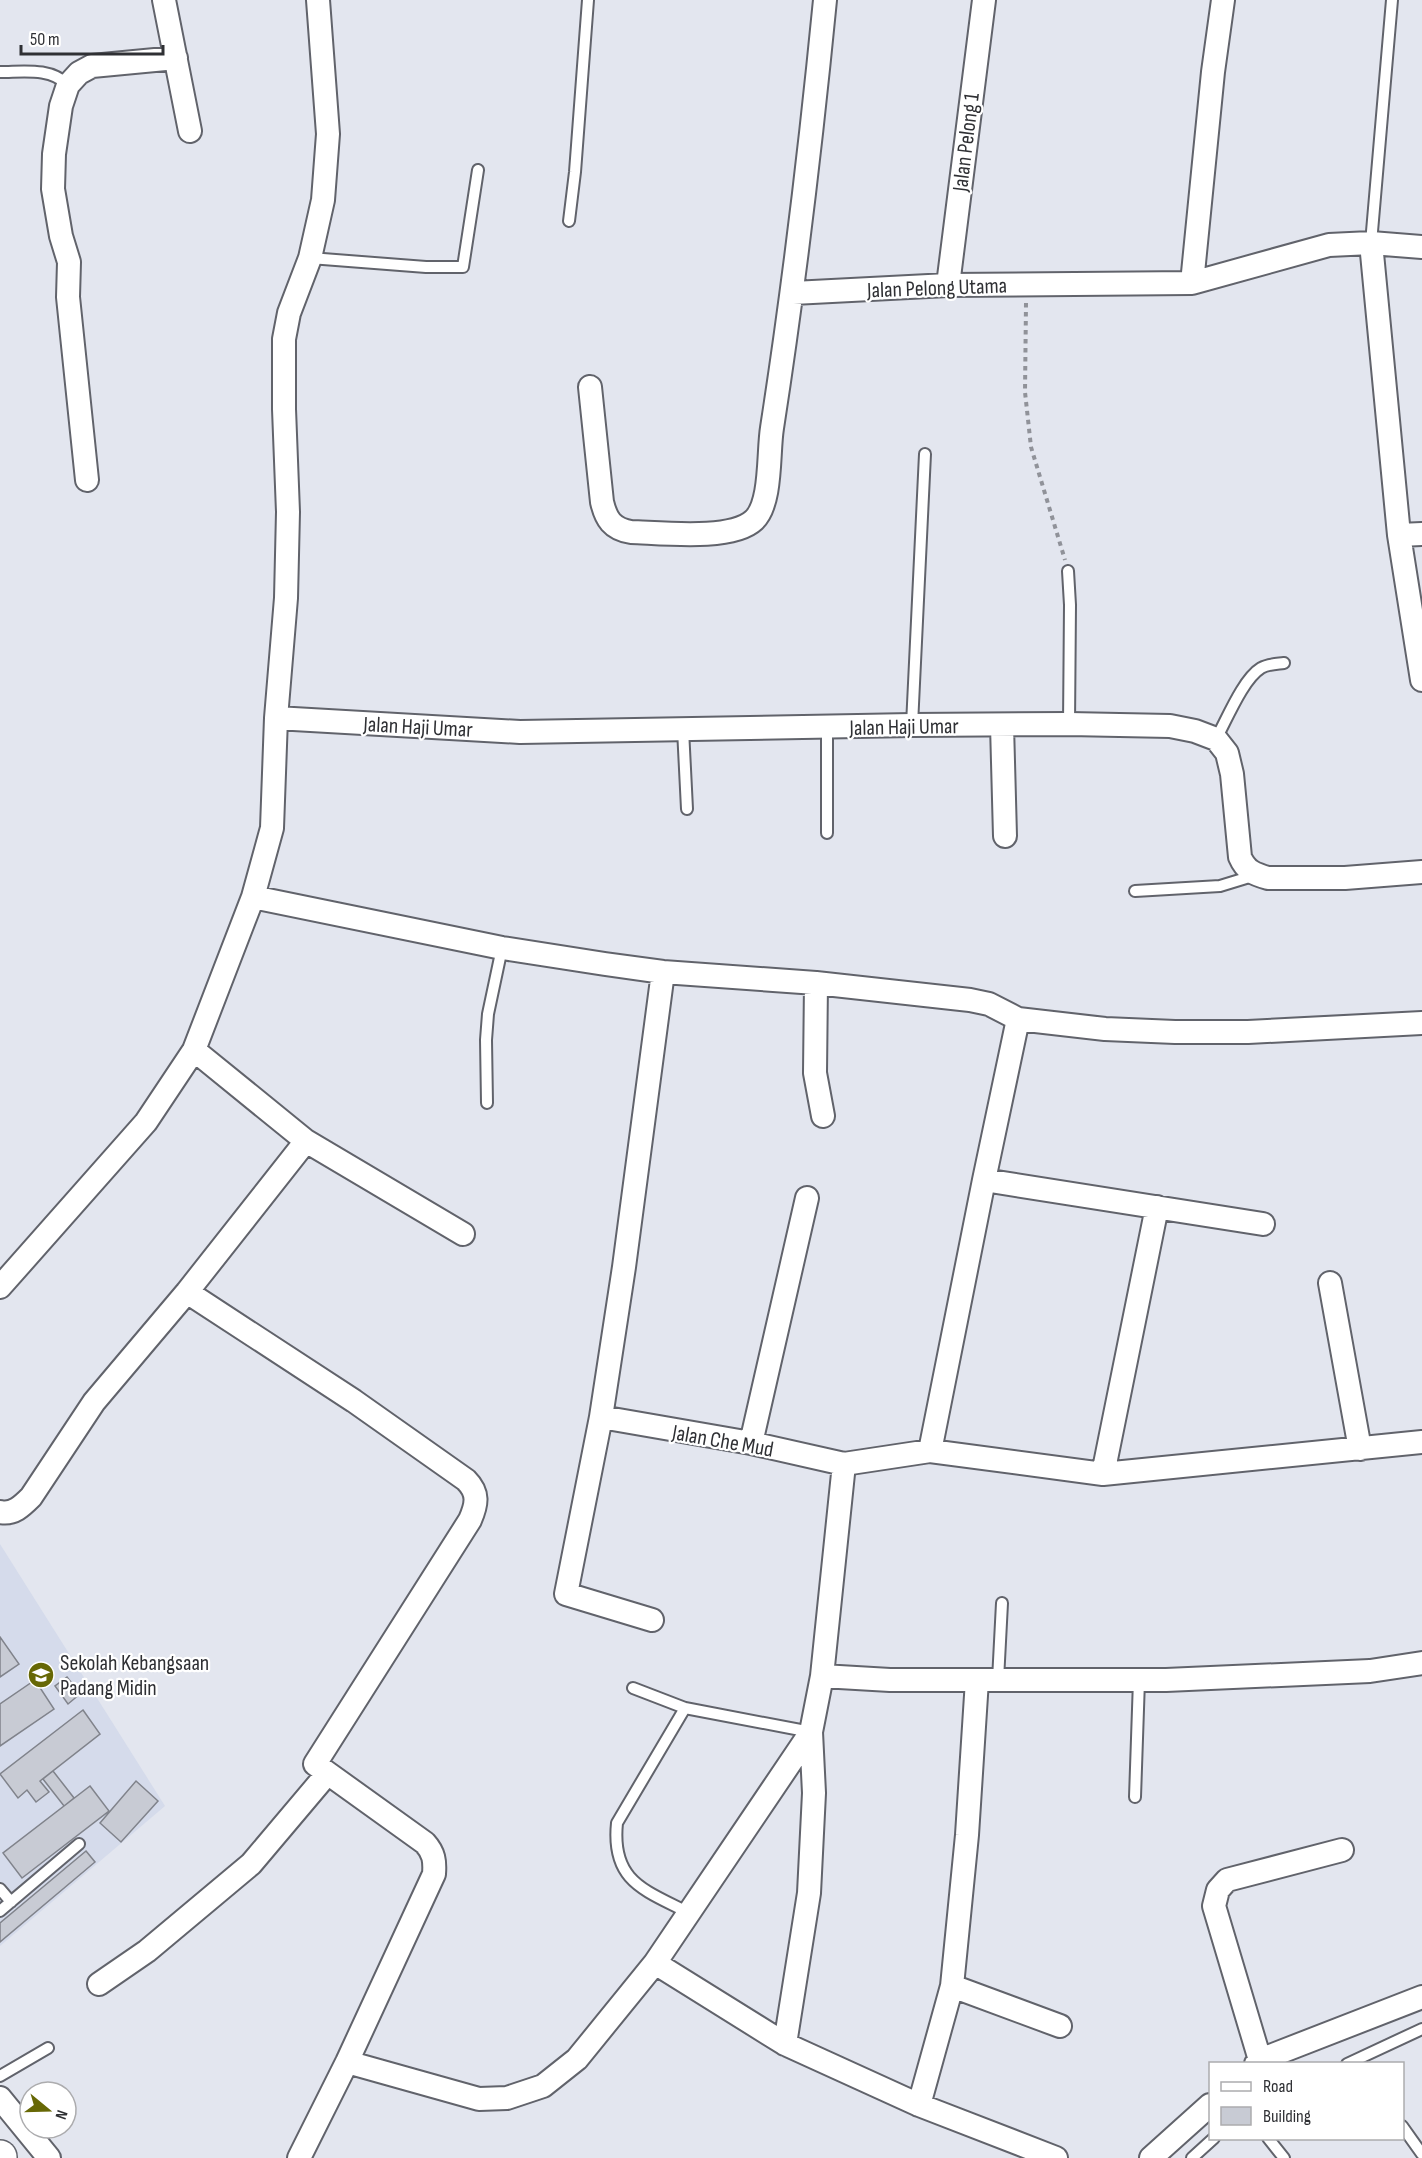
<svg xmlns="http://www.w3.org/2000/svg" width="1422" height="2158" font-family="'Sofia Sans Condensed',sans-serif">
	<rect width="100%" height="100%" fill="#e3e6ef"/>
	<!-- built -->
	<path fill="#d5dbeb" d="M0 1544 165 1806 0 1946Z"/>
	<!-- building -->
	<path fill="#c8cbd4" stroke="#80838b" stroke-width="1.5" d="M0 1637 19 1664 0 1677Z
		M67 1677 80 1694 68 1704 55 1686Z
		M35 1680 54 1709 0 1746V1704Z
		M83 1710 100 1734 40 1781 49 1792 36 1802 27 1790 18 1798 0 1774Z
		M53 1771 74 1798 64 1806 43 1779Z
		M136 1781 158 1801 121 1842 100 1823Z
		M90 1786 109 1811 22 1878 3 1853Z
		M86 1851 95 1862 0 1942V1923Z"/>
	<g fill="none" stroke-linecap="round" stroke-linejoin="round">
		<defs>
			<path id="service" d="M0 72C23 72 50 67 68 85
				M569 221 575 172 588 0
				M1371 243 1392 0
				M310 258 426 267H463L478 170
				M1068 571 1070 605 1069 724
				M912 725 925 454
				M683 729 687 809
				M1216 739C1227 719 1243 679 1261 668 1268 664 1276 664 1284 663
				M827 833V727
				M1135 891 1220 886 1256 875
				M487 1103 486 1040 488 1014 502 948
				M998 1680 1002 1603
				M633 1688 685 1708 811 1732
				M685 1708 617 1823C611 1882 645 1890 689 1913
				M1135 1797 1139 1680
				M0 1889 11 1902
				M0 1911 79 1844
				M1347 2064 1422 2029
				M0 2076 48 2048
				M1402 2126 1422 2154
				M1268 2138 1284 2158
				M1192 2158 1214 2138"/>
			<path id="minor" d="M164 0 190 131
				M1371 243 1399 535 1422 680
				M1192 283 1213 72 1223 0
				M948 285 984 0
				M793 293 948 285 1192 283 1329 245 1371 243 1422 247
				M590 387 602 502C606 519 612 529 631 532 662 533 732 541 754 520 772 503 768 452 772 428 794 286 811 143 825 0
				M87 480 68 297 69 262 61 236 53 189 54 154 61 106 68 85 79 73 92 66 176 58
				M1399 535 1422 534
				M276 718 520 732 912 725 1069 724 1170 726 1195 731 1216 739 1227 753 1232 774 1240 857C1246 871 1254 874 1268 878H1345L1422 872
				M1002 725 1005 836
				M253 897 502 948 605 964 663 972 816 983 970 1000 989 1004 1018 1019 1105 1029 1175 1032H1248L1422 1023
				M816 983 815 1073 823 1116
				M194 1050 306 1141 463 1234
				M984 1180 1263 1224
				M1330 1283 1360 1449
				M0 1287 146 1122 194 1050 253 897 272 828 276 718 286 598 288 512 284 409V339L289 313 310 258 323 200 328 134 318 0
				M187 1292 354 1401 466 1480C479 1493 477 1504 470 1520L315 1764 425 1843C434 1853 435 1861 434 1874L347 2062 299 2158
				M601 1417 751 1443 844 1464 930 1451 1103 1474 1422 1442
				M751 1443 807 1198
				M930 1451 984 1180 1018 1019
				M1103 1474 1157 1207
				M0 1512C13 1515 22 1506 31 1497L94 1402 187 1292 306 1141
				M652 1620 566 1594 601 1417 624 1267 663 972
				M822 1676 890 1680H1166L1370 1671 1422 1663
				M655 1963 785 2044 919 2105 1056 2158
				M99 1984 147 1951 251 1864 327 1774
				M952 1986 1060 2026
				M785 2044 809 1893 814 1793 811 1732 822 1676 844 1464
				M1260 2060 1214 1906 1218 1890 1227 1880 1342 1850
				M347 2062 479 2099 507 2098 543 2086 577 2059 655 1963 811 1732
				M1256 2064 1260 2060 1422 1997
				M0 2098 49 2158
				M919 2105 952 1986 967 1835 977 1680
				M1151 2158 1210 2105"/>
			<path id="trunk" d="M0 2157V2158"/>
		</defs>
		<!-- service casing -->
		<use href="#service" stroke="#61636b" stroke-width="14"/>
		<!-- minor casing -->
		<use href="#minor" stroke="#61636b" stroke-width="26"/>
		<!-- trunk casing -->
		<use href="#trunk" stroke="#61636b" stroke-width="36"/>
		<!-- path -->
		<path stroke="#909299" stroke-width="4" stroke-dasharray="4.5 4.5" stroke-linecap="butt" d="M1026 303 1025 392 1031 447 1065 560"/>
		<!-- service -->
		<use href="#service" stroke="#fff" stroke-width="10"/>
		<!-- minor -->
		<use href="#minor" stroke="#fff" stroke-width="22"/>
		<!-- trunk -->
		<use href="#trunk" stroke="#fff" stroke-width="33"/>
	</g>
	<!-- icons -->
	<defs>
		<symbol id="school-disc" viewBox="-11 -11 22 22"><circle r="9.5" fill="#676805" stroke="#fff"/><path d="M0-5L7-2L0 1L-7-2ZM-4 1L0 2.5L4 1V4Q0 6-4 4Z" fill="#fff"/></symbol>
	</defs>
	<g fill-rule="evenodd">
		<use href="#school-disc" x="26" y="1660" width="30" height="30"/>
	</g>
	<g text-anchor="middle" stroke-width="4.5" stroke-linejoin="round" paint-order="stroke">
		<!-- street labels -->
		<g font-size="22" fill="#2f3034" stroke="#fff">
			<text transform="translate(965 142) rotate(-83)" y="8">Jalan Pelong 1</text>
			<text transform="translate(937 287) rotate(-2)" y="8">Jalan Pelong Utama</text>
			<text transform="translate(418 726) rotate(3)" y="8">Jalan Haji Umar</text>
			<text transform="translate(904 726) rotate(-1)" y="8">Jalan Haji Umar</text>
			<text transform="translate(723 1440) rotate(10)" y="8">Jalan Che Mud</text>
		</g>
		<!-- poi labels -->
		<g font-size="22" fill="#2f3034" stroke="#fff" text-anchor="start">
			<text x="60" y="1670">Sekolah Kebangsaan<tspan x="60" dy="25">Padang Midin</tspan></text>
		</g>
	</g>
	<!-- legend -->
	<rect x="1209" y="2062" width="195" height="78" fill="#ffffff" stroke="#acacae" stroke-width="1.5"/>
	<rect x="1221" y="2082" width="30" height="9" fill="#ffffff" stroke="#acacae" stroke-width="1.5"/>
	<text x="1263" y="2092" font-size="18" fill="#2f3034">Road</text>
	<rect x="1221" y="2107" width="30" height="18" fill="#c8cbd4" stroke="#acacae" stroke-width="1.5"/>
	<text x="1263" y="2122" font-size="18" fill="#2f3034">Building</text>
	<!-- north arrow -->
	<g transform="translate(48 2110) rotate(109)"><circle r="28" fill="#ffffff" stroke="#acacae" stroke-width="1.5"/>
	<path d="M0-4.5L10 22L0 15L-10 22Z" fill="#676805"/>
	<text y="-9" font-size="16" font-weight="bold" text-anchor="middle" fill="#2f3034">N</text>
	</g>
	<!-- scale -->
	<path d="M21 45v9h142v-9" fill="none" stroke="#2f3034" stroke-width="3"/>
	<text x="30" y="45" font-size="18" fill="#2f3034" stroke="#ffffff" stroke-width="4.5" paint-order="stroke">50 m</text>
</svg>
